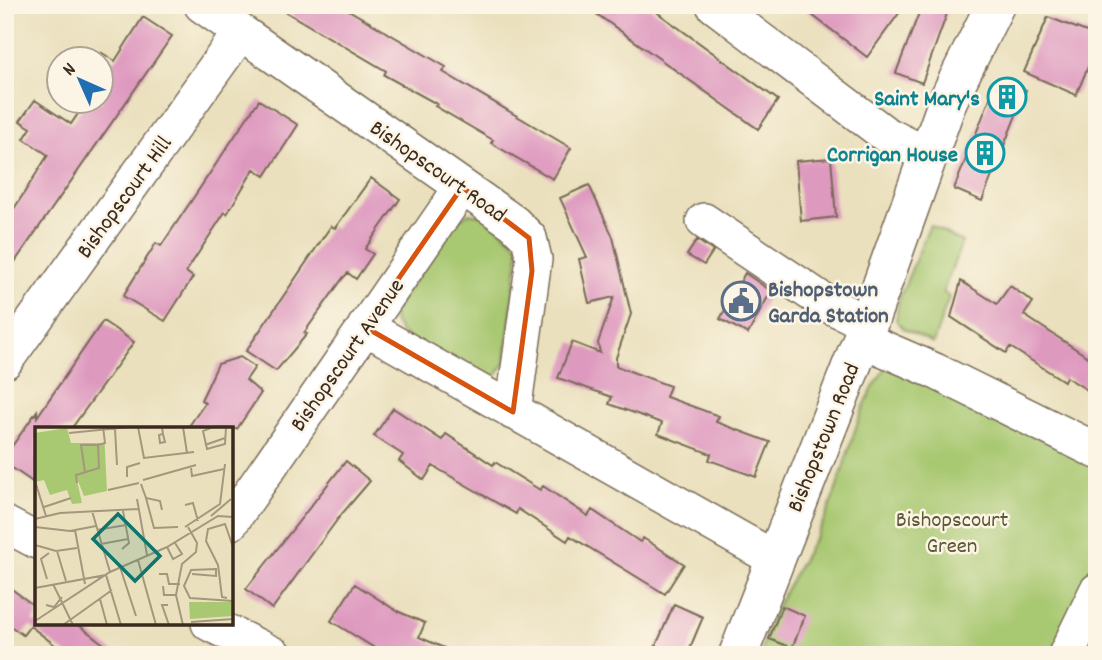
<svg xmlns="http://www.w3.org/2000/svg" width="1102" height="660" font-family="Dekko,sans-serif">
	<rect width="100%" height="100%" fill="#fcf5e5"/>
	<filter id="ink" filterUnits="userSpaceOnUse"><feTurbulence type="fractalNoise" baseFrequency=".0143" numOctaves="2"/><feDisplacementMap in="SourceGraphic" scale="14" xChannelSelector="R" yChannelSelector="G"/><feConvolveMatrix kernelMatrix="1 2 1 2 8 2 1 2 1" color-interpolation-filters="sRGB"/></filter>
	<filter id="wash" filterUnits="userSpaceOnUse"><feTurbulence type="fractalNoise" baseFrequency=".00686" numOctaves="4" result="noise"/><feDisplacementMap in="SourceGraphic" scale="28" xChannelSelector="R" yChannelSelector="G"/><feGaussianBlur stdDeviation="1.57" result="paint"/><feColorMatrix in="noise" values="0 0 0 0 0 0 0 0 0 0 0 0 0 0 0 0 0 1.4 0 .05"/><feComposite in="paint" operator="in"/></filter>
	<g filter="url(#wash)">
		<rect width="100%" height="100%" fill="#eae0bd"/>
		<!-- green -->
		<path fill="#a8c871" stroke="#727948" stroke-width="2" d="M468 213 484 215 519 246 505 363 495 377 477 376 402 334 393 320 397 306 455 223Z
			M930 225 962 242 943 292 949 297 933 343 904 329 896 320 899 299Z
			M888 365 1097 465V561L1051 655H761C767 610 806 559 825 518 848 468 853 409 888 365Z"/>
		<g id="blocks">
			<!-- building -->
			<path fill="#de99bf" d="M274 5H340L446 67 443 72 571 148 553 179 491 143 493 140 435 106 437 104 384 75 386 71Z
				M584 5H647L778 100 758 129Z
				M799 5H905L867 57Z
				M922 5H950L922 83 896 73Z
				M143 17 172 36 5 276V208L12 212 48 155 24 139 31 128 20 121 35 100 71 124 86 102H102V53L115 61Z
				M1048 17 1097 36V46L1076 95 1024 72Z
				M998 78 1026 90 982 201 954 189Z
				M259 100 298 125 265 176 254 169 227 214 225 212 186 272 193 277 165 321 123 296 156 243 161 246Z
				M831 158 836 217 801 221 796 161Z
				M371 178 400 199 365 249 373 254 356 279 348 273 343 278 304 333 307 334 276 371 246 351 331 226 335 228Z
				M589 185 613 237 631 314 616 358V366L670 386 666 397 719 416 716 422 770 442 756 477 709 460 711 454 658 434 662 423 609 404 612 397 558 378 572 342 600 353 598 343 614 297 589 303 579 259 587 257 560 198Z
				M697 240 713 251 704 265 687 255Z
				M745 273 771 291 748 334 720 319Z
				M961 281 997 304 1010 286 1033 302 1024 315 1097 363V396L1066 377 1064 381 1010 347 1006 353 951 317Z
				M103 321 134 342 71 429H37V485L5 463V456L37 411V417Z
				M240 357 255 367 246 380 261 393 237 429H187L205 403 201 400 218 364Z
				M393 408 442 440 446 434 493 465 495 462 540 490 543 486 588 516 592 510 640 542 643 538 684 564 665 594 570 536 567 541 518 509 516 514 433 466 424 480 399 461 403 455 374 436Z
				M346 461 370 481 340 516 272 609 246 589Z
				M5 584 37 608V617L32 623H76L118 655H68L30 626 23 635 5 622Z
				M355 584 397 611 425 623 419 637 460 655H386L331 621Z
				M674 604 703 617 687 655H652Z
				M782 606 805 616 792 648 769 639Z"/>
		</g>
	</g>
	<g filter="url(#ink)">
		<use href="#blocks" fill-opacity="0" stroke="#786a56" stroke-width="2"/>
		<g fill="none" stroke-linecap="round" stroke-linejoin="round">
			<defs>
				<path id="minor" d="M202 5 514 223 529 238 534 259 513 412
					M714 5 885 134 927 155
					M704 221 829 305 868 324
					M365 327 775 559
					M861 339 935 371 1097 451
					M5 361 241 32
					M231 522 462 187
					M5 524 37 541
					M209 623 274 655
					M1066 655 1097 591"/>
				<path id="major" d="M738 655 868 324 948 100 995 5"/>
			</defs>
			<!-- minor casing -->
			<use href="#minor" stroke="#786a56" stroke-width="38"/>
			<!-- major casing -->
			<use href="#major" stroke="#786a56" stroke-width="41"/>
			<!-- minor -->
			<use href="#minor" stroke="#fff" stroke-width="35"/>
			<!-- major -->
			<use href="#major" stroke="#fff" stroke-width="38"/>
		</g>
	</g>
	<!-- marked area -->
	<path fill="none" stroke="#d7540e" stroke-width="5" stroke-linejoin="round" d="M462 187 529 238 532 271 513 412 365 327Z"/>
	<!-- icons -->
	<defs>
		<symbol id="building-ring" viewBox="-11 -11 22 22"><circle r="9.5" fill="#fcf5e5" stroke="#0f9aa8" stroke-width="1.5"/><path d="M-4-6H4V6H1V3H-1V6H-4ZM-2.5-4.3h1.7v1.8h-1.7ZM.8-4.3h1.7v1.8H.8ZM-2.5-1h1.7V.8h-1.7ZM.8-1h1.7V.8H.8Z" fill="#0f9aa8"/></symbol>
		<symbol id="civic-ring" viewBox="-11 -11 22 22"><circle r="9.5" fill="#fcf5e5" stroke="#5c6f8a" stroke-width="1.5"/><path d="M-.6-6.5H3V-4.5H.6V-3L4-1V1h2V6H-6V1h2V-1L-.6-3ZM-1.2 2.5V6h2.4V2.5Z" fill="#5c6f8a"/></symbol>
	</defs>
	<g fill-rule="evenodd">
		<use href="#building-ring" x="985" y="75" width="44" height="44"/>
		<use href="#building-ring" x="963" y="131" width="44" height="44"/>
		<use href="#civic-ring" x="719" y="279" width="44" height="44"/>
	</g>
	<g text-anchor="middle" stroke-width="5" stroke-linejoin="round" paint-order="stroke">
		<!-- culture labels -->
		<g font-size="23" font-weight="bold" fill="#0d838f" stroke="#fcf5e5" text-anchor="end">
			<text x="980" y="105">Saint Mary's</text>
			<text x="958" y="161">Corrigan House</text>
		</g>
		<!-- street labels -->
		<g font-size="23" fill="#3b2a1e" stroke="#fcf5e5">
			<text transform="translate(439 170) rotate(35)" y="8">Bishopscourt Road</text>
			<text transform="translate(123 196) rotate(-54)" y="8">Bishopscourt Hill</text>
			<text transform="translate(346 354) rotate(-55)" y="8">Bishopscourt Avenue</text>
			<text transform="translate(822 437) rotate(-68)" y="8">Bishopstown Road</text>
		</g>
		<!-- service labels -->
		<g font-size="23" font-weight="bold" fill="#4e5e75" stroke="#fcf5e5" text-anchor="start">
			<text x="768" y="296">Bishopstown<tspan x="768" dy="26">Garda Station</tspan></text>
		</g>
		<!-- park labels -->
		<g font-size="23" fill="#5c5937" stroke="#fcf5e5">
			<text x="952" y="526">Bishopscourt<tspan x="952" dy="26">Green</tspan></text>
		</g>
	</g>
	<!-- overview -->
	<g transform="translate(35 427)">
		<rect width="198" height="198" fill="#eae0bd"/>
		<path d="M32 1 36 16H69V5L72 64 49 69 41 49 47 76 37 77 32 63 15 68 9 53 0 55V6ZM154 175H197L198 189 155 192Z" fill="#a8c871"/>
		<path fill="none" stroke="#a4977d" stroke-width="2" d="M103 0 109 31 159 25M127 0 128 7 130 15 125 16 124 8 128 7M148 0 152 26M178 0 168 4 172 22 190 17 191 0M80 2 82 38M34 6 94 0M170 18 190 11M156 41 157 49 189 42M50 45 46 18H63M92 50V40L105 36M108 53 161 38M0 54 11 89M42 56 41 48 64 41 63 18 70 16 68 0M106 57 111 71 125 74 127 83M73 63 104 56M111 71 119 101 143 100M102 72 112 128M150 78 158 76 163 94M9 80 36 71M57 84 75 145M176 89 196 72M0 92 25 86 103 82M0 100 35 104 61 99M150 100 185 77 190 37M40 103 50 157M62 103 91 98M66 117 93 112M0 118 21 124 42 121M132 120 138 132 147 127 140 116M87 122 94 116 88 84M22 124 31 154M103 133 121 198M85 140 101 189M124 147H132L134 157H145M157 147 181 149V142L156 143 149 159 155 171 198 174M12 152 6 132 14 126M18 157 38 198M128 159 129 168H141L147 137 161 125 162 116 153 100M0 161 71 148 86 198M141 168 148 198M192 171 187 170 183 138 171 114 173 102 190 97 198 120M65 172 72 198M11 178 19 180 27 170M133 178H127L134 198M0 194 75 145 132 120 183 89 198 90M156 195 198 192M28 198 77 163"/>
		<path fill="#0f766e" fill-opacity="0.15" stroke="#0f766e" stroke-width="3.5" d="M83 87 125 129 100 154 58 112Z"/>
		<rect width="198" height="198" fill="none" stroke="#3b2a1e" stroke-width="3.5"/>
	</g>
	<!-- margin -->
	<rect width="1102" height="660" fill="none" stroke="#fcf5e5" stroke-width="28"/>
	<!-- north arrow -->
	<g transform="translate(80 80) rotate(315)"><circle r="33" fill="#fcf5e5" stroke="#afa495" stroke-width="2"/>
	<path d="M0-5L12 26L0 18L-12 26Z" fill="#1f6fb2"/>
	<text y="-10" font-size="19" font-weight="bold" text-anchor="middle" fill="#3b2a1e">N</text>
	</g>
</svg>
